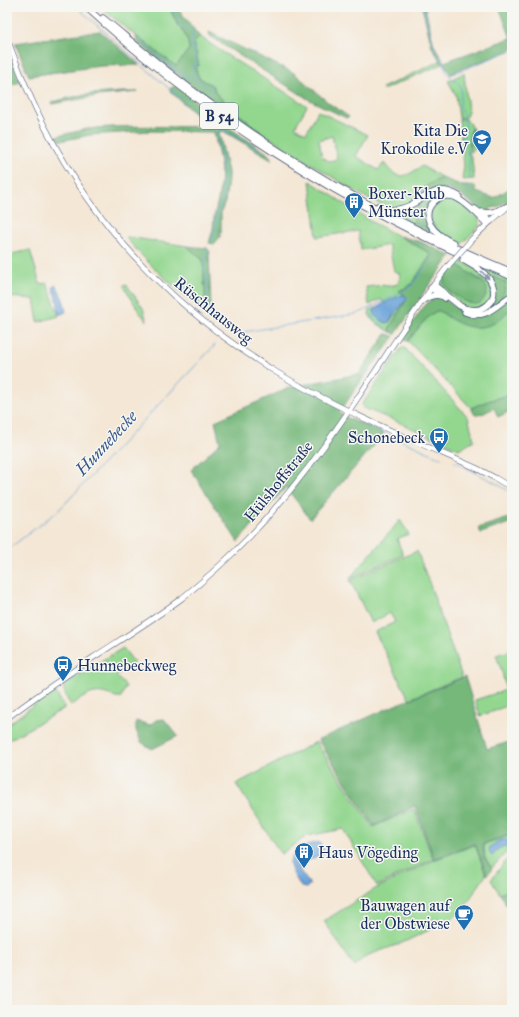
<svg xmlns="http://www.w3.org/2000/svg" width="519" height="1017" font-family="'IM FELL Great Primer',serif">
	<rect width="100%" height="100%" fill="#f6f6f2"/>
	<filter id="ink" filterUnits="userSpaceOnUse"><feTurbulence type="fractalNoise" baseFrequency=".025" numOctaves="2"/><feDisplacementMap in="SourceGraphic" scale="8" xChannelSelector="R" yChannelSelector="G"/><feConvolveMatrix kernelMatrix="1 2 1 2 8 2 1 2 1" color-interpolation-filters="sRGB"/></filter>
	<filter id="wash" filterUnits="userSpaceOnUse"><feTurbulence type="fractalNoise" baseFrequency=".012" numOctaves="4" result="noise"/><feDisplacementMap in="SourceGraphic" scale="16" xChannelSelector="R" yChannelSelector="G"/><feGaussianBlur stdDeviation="0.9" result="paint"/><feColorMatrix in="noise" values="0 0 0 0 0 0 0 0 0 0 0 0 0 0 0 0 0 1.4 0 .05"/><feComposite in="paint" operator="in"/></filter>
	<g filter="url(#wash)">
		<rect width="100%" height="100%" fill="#f4e7d5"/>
		<!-- green -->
		<path fill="#93d78f" stroke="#578376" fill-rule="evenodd" d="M100 7H172L171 11 178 26 182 29 188 42 189 49 176 67 136 36Z
			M199 36 230 57 307 106 295 127 306 133 318 111 368 135 356 156 378 170 384 163C387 167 391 172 395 174 405 180 414 170 422 166L443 178H441C431 184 415 190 413 202L407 205 395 208 385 206 370 200 337 180 264 134 227 105 215 92 214 88 212 85 199 78 195 67 198 66 194 43ZM332 136 337 159 329 161 322 157 319 140Z
			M440 61 442 64 383 90 382 88Z
			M464 73 468 111 466 117 459 118 456 95 448 81Z
			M459 119H466L470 124 471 129 469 137V152L472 160 474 177V179L463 180 462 179 464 166Z
			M472 127 474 135H484L485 140H483V146L480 147V148H477L471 152 470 137Z
			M310 181 374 223 426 251 431 255 411 285 399 291 404 295 397 297 384 304 381 299 369 305 366 287 384 285 385 286H389L398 284 400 276 399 273 394 271 389 245 361 250 358 231 317 237Z
			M449 193 442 195 427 216 447 242 387 211H392L433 194ZM442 193C432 200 417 207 423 222L414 213 417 206Z
			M447 197 458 201 480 220V223L479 226 461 245C452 241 443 236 436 229 429 222 429 211 435 203 438 200 443 199 447 197Z
			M128 237 187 246 203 260 206 311C176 290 150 266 127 239Z
			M30 250 40 284 47 283 59 316 38 322 34 299 7 297V255Z
			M460 260C473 267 499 281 490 299 488 303 483 306 480 308L465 307 441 287C440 281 444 277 448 273L445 278 446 288 462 299 469 303 481 302 486 295 482 281 456 264Z
			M472 262 512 280V293L497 304 504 293 506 282 491 279Z
			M125 284 127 285 143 308 147 321 140 313 125 288 124 286Z
			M405 301 389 329 392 333 373 321 369 314 370 310 376 308 374 312 383 321 386 323 390 322 395 313Z
			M512 307V395C497 397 485 402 471 408L408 341C413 335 430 311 438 311 439 311 440 311 441 312 446 315 451 320 457 322 469 328 484 329 496 322 502 318 507 312 512 307Z
			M403 346 468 417 474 440 459 449 391 419 363 408 362 404Z
			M400 520 409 534 397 539 403 555 350 578Z
			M417 551 429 582 462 677 409 699 375 632 395 622 390 613 371 623 350 580Z
			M123 648 134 662 116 676 126 686 121 697C115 698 111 695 106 694 92 689 82 699 71 705 66 699 65 694 63 686L96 664Z
			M512 650V704L480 716 475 700 506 690 502 672 496 655Z
			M53 691H55L65 708 7 741V725Z
			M316 742 373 827 414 809 433 859 377 886 343 829 307 836 281 854 236 784Z
			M512 835V848L506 853 492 868 485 858 484 844Z
			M475 845 486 875 462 910 450 920 402 943 366 956 354 966 324 921 375 889 434 860Z
			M512 854V889L500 894 491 880 507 859Z"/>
		<!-- forest -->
		<path fill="#76b87a" stroke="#48746c" d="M172 7H177L199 36 194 43 199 66 195 67 199 78 212 85 214 88 215 92 227 105 264 134 251 129 210 99 137 42 136 36 176 66 189 49 188 42 182 29 178 26 171 11Z
			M422 7H425L434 45 444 62 511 38 499 7H512V50L458 70 451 75 444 63 442 64 432 47Z
			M100 31 139 65 101 66 29 76 15 43Z
			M209 32 294 73 330 104 349 117 346 118 308 99 245 59 210 36Z
			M7 50 20 82 7 87Z
			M175 86 228 127 267 153 273 160 223 131 219 132 228 172V179L225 202 221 212V232L220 237 214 244 209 243 213 229 214 217 218 200 220 187 221 172 220 162 214 132 149 131 90 135 60 141 57 136C67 134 77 131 87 129 128 124 168 128 208 126L170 91 171 88Z
			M122 92H138L98 96 52 104 53 102 68 98 91 94Z
			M441 178 445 179 463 186H475L476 192 494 198 512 187V198L498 207 491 208 489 211C475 210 472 202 461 195 457 193 451 191 447 189L413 202C414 192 432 182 441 178Z
			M439 193H442C429 201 422 205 422 221L429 229V230L414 222C410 206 426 198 439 193Z
			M400 236 421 242 451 256 427 288 395 335 389 329 407 299 406 296 399 291 411 285 431 255 426 251Z
			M187 246 207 248 210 252 209 255 211 308 213 315 210 317 206 314 203 260Z
			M456 264 484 283C487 287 488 291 486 295 484 299 481 304 477 304 470 306 444 291 444 283 444 276 452 269 456 264Z
			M492 277H494L505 282 506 284C504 293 502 302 492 307L490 305 492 301 491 279Z
			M435 297C448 297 458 313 472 317L512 297V307C507 312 502 318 496 322 484 329 468 329 457 322 451 320 446 315 441 312 440 311 439 311 438 311 430 311 413 335 408 341L403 340 401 339 425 305C428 301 432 301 435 297Z
			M386 334 390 335 394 337 365 376 360 372Z
			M359 374 364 377 339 413 352 420 361 423 384 434 310 519 286 487 238 542 191 470 220 443 215 421 291 387Z
			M512 395V402L507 405 510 411 498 417 494 408 482 414 481 413 475 415 471 408C485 402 497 397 512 395Z
			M512 517V522L481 533 478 528Z
			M465 677 487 749 512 741V834L483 844 484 858 492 869 487 875 475 844 434 859 415 806 374 826 318 740 393 706Z
			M164 719 178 736 152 749 141 742 136 730V721L150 725 156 720Z
			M512 889V913L500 894Z"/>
		<!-- water -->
		<path fill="#6ba3d9" stroke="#43699c" d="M55 285 57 286C61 294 65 303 66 312L61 314H59C58 310 58 308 58 304 57 298 54 294 53 288Z
			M404 295 407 297V299L395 313 388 323 384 322 375 316 374 311C378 305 397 296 404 295Z
			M501 840H507L509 842V845C506 847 501 846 498 849 495 852 495 854 492 856L489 852 490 847 497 842Z
			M319 842 324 850 323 854C319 856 315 858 311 859 307 861 304 865 299 865L300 871 309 883V886L306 888 301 887C298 881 289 869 290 862 290 858 293 856 296 853H298C303 846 311 844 319 842Z"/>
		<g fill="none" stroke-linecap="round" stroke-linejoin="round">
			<!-- stream -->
			<path stroke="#6ba3d9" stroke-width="1" d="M77 7 129 54 179 97 197 113
				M174 7 173 10 175 11C174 15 176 16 178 18V20L179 24 189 29 193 32 191 46 194 49 197 65H192C193 72 196 79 201 83 206 86 209 86 212 91L211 94
				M424 7 433 45 444 64 446 71 454 81 458 83 461 87V93L460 108 464 116 466 129V133L464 135V145L467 151 469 159V171L470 178
				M141 41C153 51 183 78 197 80
				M450 75 512 50
				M198 111V115L215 127 217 133V141L220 147V153L223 159 222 164 224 175 223 182 222 187V200L216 218V230L211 242
				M218 131 221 129 224 130 259 150
				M468 192 471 188V185
				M208 249C208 257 203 264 204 271 205 274 207 275 207 277 208 280 206 284 207 287 207 296 211 292 206 303L209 307 207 312 232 333
				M371 314 375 321 384 327
				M231 334 356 314 364 311 411 287 435 254
				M361 422 441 458
				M455 462 492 481 512 493
				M7 550 58 511 215 345"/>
		</g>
	</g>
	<g filter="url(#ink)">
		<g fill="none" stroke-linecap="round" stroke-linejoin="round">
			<defs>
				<path id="secondary" d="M7 38C18 68 30 98 45 127 98 231 176 311 276 372 339 410 408 438 476 468L495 478 512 488
					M472 239 491 221 512 203
					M7 718C35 697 64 677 94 657 123 638 154 619 182 598 206 579 229 558 251 535 287 497 319 455 348 412 382 363 412 312 448 266"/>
				<path id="trunk" d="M86 7C211 123 356 212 512 277
					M103 18C141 49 177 80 217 108 308 175 408 229 512 272
					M378 206C385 209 392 211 399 209 423 205 432 180 459 196
					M475 209 491 221
					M482 212C492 215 501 209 510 205
					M454 243C445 239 435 233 430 224 422 208 438 192 454 197 464 200 479 216 487 224
					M434 285 460 306C480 318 503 300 490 280 484 271 472 265 463 260
					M431 288 445 298
					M423 300C429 297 434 294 441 296
					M465 312C486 321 496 305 512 295"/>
			</defs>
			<!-- secondary casing -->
			<use href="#secondary" stroke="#3c4b70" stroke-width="6"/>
			<!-- trunk casing -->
			<use href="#trunk" stroke="#3c4b70" stroke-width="7"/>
			<!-- secondary -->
			<use href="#secondary" stroke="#fff" stroke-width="5"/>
			<!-- trunk -->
			<use href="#trunk" stroke="#fff" stroke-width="5.5"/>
			<defs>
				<path id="secondary-bridge" d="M448 266 472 239"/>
			</defs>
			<!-- secondary-bridge casing -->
			<use href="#secondary-bridge" stroke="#3c4b70" stroke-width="6" stroke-linecap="butt"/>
			<!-- secondary-bridge -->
			<use href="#secondary-bridge" stroke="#fff" stroke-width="5"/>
		</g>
		<!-- one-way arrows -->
		<defs><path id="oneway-solid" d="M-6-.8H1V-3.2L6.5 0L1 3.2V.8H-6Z"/></defs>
		<use fill="#8d97ae" href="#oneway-solid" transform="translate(485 275) rotate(43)"/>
	</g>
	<!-- icons -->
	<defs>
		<symbol id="school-pin" viewBox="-11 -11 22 30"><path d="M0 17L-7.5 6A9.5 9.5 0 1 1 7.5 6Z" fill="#1f6fb2" stroke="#f6f6f2"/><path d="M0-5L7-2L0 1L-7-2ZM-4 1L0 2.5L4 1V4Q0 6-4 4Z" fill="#fff"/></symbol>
		<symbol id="building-pin" viewBox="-11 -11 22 30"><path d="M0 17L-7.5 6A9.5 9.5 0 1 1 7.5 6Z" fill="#1f6fb2" stroke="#f6f6f2"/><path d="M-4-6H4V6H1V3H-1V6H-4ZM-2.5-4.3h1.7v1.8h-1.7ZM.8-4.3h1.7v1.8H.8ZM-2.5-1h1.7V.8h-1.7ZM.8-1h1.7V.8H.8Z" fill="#fff"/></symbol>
		<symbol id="bus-pin" viewBox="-11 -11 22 30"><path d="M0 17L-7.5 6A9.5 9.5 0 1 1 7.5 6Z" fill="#1f6fb2" stroke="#f6f6f2"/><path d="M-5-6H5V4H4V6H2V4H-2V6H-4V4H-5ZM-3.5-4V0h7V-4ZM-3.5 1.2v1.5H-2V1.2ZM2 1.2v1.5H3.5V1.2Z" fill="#fff"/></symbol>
		<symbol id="cafe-pin" viewBox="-11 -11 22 30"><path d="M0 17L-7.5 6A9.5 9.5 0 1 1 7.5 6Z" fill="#1f6fb2" stroke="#f6f6f2"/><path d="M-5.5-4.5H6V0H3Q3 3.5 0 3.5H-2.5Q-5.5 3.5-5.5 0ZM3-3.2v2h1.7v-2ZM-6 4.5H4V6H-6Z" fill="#fff"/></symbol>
	</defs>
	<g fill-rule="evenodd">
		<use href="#school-pin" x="471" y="128" width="22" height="30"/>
		<use href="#building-pin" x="343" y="191" width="22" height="30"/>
		<use href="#bus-pin" x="428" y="426" width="22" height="30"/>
		<use href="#bus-pin" x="52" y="654" width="22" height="30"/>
		<use href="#building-pin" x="293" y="841" width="22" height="30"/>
		<use href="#cafe-pin" x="453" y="903" width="22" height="30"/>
	</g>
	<g text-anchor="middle" stroke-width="3" stroke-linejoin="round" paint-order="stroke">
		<!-- shield labels -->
		<rect fill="#f6f6f2" stroke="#5d6b8a" stroke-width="1" x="200" y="103" width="38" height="26" rx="3"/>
		<g font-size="15" font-weight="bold" fill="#1b2f5e">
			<text x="219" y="121">B 54</text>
		</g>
		<!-- poi labels -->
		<g font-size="16" fill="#1b2f5e" stroke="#f6f6f2" text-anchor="end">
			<text x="468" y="136">Kita Die<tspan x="468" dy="18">Krokodile e.V</tspan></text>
			<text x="368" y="199" text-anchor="start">Boxer-Klub<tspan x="368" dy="18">Münster</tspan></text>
			<text x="425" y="443">Schonebeck</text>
			<text x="77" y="671" text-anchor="start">Hunnebeckweg</text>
			<text x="318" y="858" text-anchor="start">Haus Vögeding</text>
			<text x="450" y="911">Bauwagen auf<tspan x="450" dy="18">der Obstwiese</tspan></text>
		</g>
		<!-- street labels -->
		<g font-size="16" fill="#1b2f5e" stroke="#f6f6f2">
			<text transform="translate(214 310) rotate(39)" y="6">Rüschhausweg</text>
			<text transform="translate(278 481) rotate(-51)" y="6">Hülshoffstraße</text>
		</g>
		<!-- water labels -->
		<g font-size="17" font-style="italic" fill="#375889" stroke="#f6f6f2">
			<text transform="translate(106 443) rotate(-47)" y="6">Hunnebecke</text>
		</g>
	</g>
	<!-- margin -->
	<rect width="519" height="1017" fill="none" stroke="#f6f6f2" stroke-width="24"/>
</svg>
